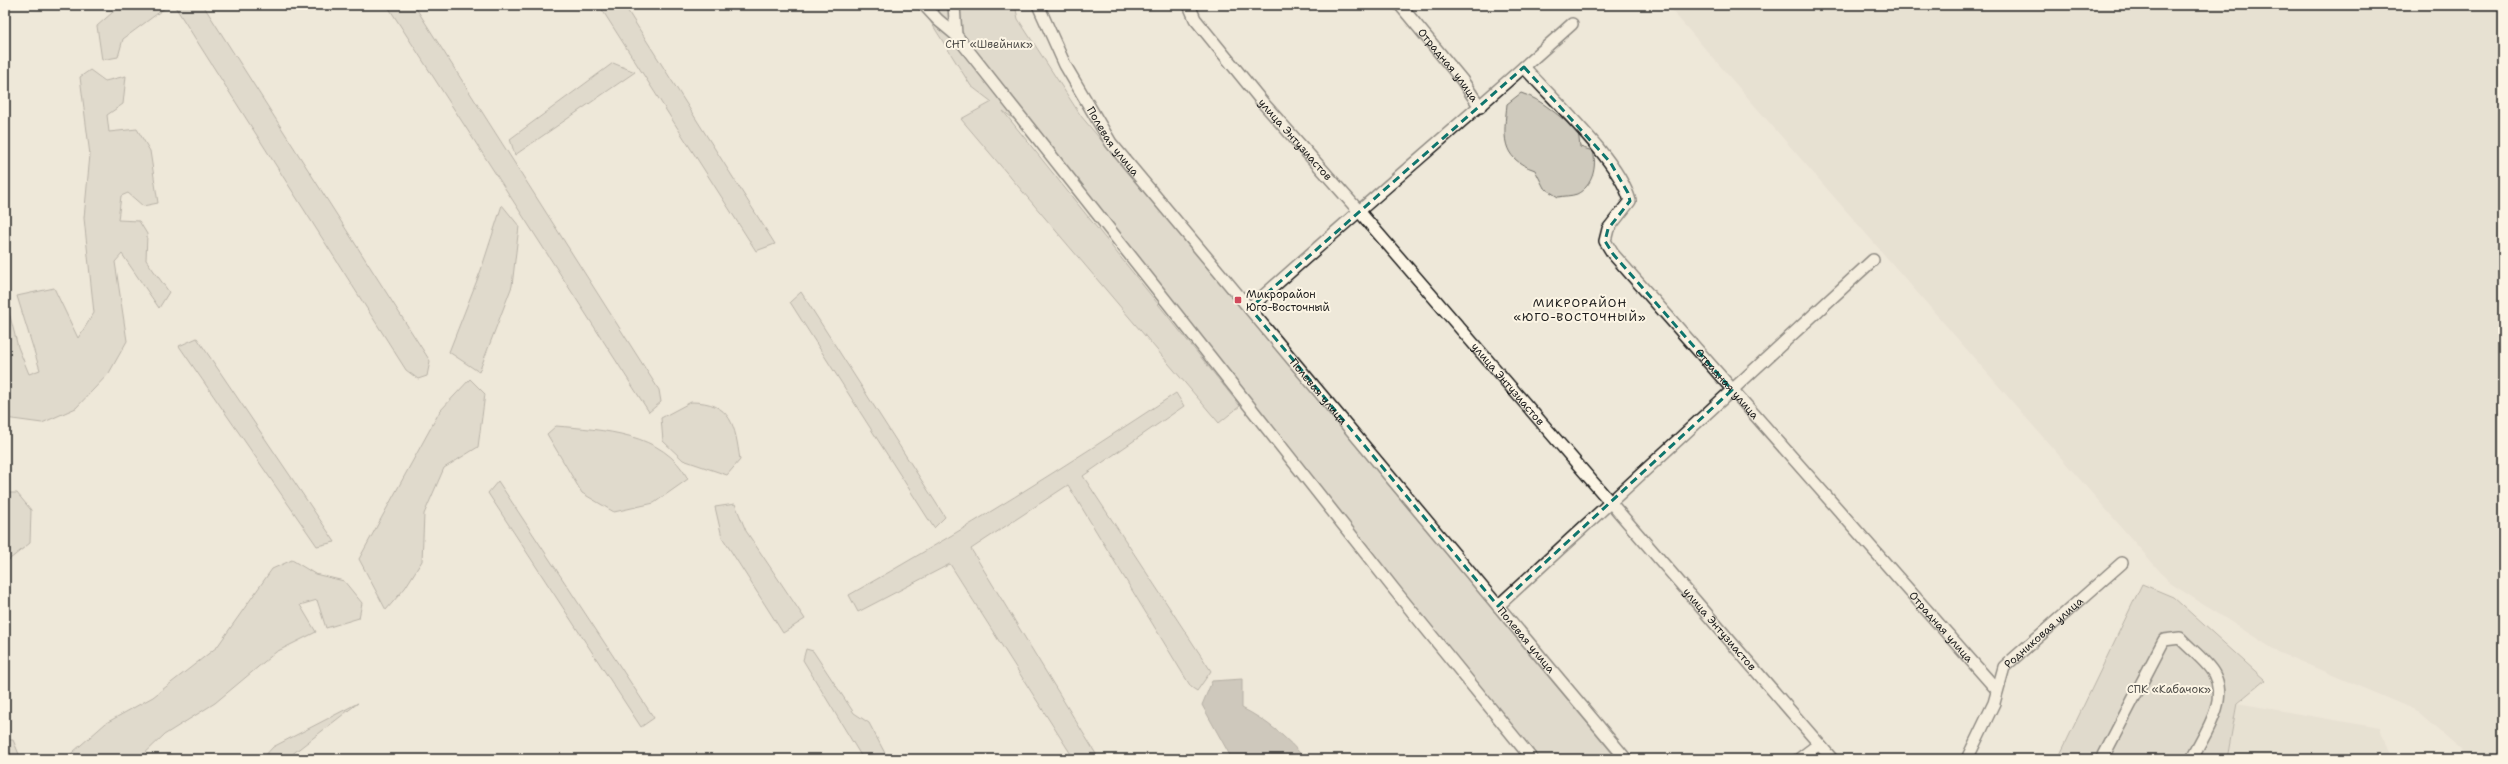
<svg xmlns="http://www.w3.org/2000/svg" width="2508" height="764" font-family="'Shantell Sans',sans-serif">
	<rect width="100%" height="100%" fill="#eee8d9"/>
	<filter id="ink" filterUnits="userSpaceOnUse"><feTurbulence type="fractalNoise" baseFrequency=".025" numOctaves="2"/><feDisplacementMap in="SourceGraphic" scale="8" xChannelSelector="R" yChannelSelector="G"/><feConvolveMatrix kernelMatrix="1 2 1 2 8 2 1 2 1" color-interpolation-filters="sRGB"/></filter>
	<g filter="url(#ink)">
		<!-- built -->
		<path fill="#ded9cb" d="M1667 5H2503V759H2471L2415 710 2278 652 2170 583Z
			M2237 703 2380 728 2391 759H2227Z"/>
		<!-- green -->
		<path fill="#cfcabd" stroke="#76736c" d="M121 5H169L123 39 118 57 102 60 97 26Z
			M174 5H203L430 361 427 376 418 379 406 370Z
			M387 5H414L659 390 661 402 649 412Z
			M599 5H624L775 244 756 251Z
			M920 5H1015L1018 19 1081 116 1617 759H1532L1032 133 1003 111 1240 406 1219 423 961 119 992 102 971 86Z
			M613 63 635 72 515 155 510 139Z
			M90 70 105 81 126 76 123 104 107 115 109 132 137 129 150 151 158 203 143 206 128 193 121 196 118 220 139 221 147 234 146 260 169 292 159 308 122 254 115 262 127 341 109 373 76 408 42 423 5 418V297L18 347 29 374 40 370 17 296 54 288 78 338 94 313 84 218 90 155 80 77Z
			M1521 93C1544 100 1558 117 1578 130L1580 147 1593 151C1597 166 1593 186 1577 194 1572 196 1563 196 1558 197L1544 188 1535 170C1499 158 1504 135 1507 104Z
			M502 205 519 226 512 286 479 372 449 352 481 270Z
			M801 292 945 517 934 528 790 302Z
			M197 338 335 542 317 546 179 346Z
			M470 379 485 394 478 447 444 468 424 514 422 561 405 588 386 610 359 559 440 411Z
			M1176 393 1184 406 1083 476 1211 671 1197 691 1191 687 1068 485 971 549 1099 759H1074L950 564 858 612 849 595C961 532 1069 464 1176 393Z
			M691 402C732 402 735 426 740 460L727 475 683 460 663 441 661 418Z
			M556 426C602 430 664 432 688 479L654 503 614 512 582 493 547 434Z
			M498 481 654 718 641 727 488 493Z
			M6 493H17L31 510 30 543 5 563Z
			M735 504 746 531 805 619 783 633 722 537 715 507Z
			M292 560 315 574 344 581 362 603 359 618 326 628 317 600 300 605 316 632 276 652 215 703 164 735 139 759H65L106 723 153 697 217 647 272 569Z
			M2142 584 2173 597 2265 680 2237 703 2227 759H2058Z
			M806 649 813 651 854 713 869 723 888 759H863L803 660Z
			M358 703 286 759H262L273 747Z
			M5 740H13L21 759H5Z"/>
		<!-- water -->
		<path fill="#a7a299" stroke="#6f6c67" d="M1242 679V708C1266 720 1288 738 1305 759H1232L1202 705 1212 681Z"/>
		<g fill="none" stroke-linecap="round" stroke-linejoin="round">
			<defs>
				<g id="minor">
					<path d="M924 5 938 20 956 35"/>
					<path d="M954 5 956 35 1397 593 1532 759"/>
					<path id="s1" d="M1038 5 1065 65 1111 143 1626 759"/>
					<path id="s2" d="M1189 5 1195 19 1264 104 1358 210 1832 759"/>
					<path id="s3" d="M1400 5 1462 80 1480 107"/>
					<path id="s4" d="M1524 67C1553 100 1619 160 1630 201L1608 229 1605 241 1613 254 1997 690"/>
					<path d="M1250 308C1356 212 1465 120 1572 24"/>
					<path d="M1498 606 1873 260"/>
					<path d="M1799 759 1819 744"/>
					<path id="s5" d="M1967 759 1994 703 2004 667 2122 563"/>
					<path d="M2102 759 2164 640 2180 638C2190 649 2207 661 2214 674 2229 702 2204 734 2192 759"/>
				</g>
			</defs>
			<!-- minor casing -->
			<use href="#minor" stroke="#1c1c1c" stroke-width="14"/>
			<!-- minor -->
			<use href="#minor" stroke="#fcf5e5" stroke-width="11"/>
		</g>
	</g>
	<!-- marked area -->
	<path d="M0 0H2508V764H0ZM1524 67 1610 162 1628 193 1630 201 1608 229 1605 241 1613 254 1732 390 1498 606 1250 308Z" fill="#eee8d9" fill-opacity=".55" fill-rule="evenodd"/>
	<path fill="none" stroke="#0f766e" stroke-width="3" stroke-dasharray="8 5" stroke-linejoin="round" d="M1524 67 1610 162 1628 193 1630 201 1608 229 1605 241 1613 254 1732 390 1498 606 1250 308Z"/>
	<!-- markers -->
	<rect fill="#d1495b" stroke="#fcf5e5" stroke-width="1.5" x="1234" y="296" width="8" height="8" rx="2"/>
	<g text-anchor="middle" stroke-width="4" stroke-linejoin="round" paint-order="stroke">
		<!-- park labels -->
		<g font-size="11" fill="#52504c" stroke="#fcf5e5">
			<text x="989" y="48">СНТ «Швейник»</text>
			<text x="2169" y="693">СПК «Кабачок»</text>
		</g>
		<!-- street labels -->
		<g font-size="11" fill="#1c1c1c" stroke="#fcf5e5">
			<text dy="4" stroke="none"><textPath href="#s3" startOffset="77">Отрадная улица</textPath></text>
			<text dy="4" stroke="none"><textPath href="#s2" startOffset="172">улица Энтузиастов</textPath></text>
			<text dy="4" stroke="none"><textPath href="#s1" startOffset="156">Полевая улица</textPath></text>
			<text dy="4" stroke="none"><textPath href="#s2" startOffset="496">улица Энтузиастов</textPath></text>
			<text dy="4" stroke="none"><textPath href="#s4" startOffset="408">Отрадная улица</textPath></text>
			<text dy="4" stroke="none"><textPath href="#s1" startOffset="480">Полевая улица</textPath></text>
			<text dy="4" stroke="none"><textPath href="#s4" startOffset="732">Отрадная улица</textPath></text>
			<text dy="4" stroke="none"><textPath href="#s2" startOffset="820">улица Энтузиастов</textPath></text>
			<text dy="4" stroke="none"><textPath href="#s5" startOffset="152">Родниковая улица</textPath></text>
			<text dy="4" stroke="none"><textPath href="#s1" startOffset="804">Полевая улица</textPath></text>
		</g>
		<!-- poi labels -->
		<g font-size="11" fill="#1c1c1c" stroke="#fcf5e5" text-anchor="start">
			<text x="1246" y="298">Микрорайон<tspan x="1246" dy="13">Юго-Восточный</tspan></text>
		</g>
		<!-- neighbourhood labels -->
		<g font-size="12" letter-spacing="1" fill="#1c1c1c" stroke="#fcf5e5">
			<text x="1580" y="307">МИКРОРАЙОН<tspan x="1580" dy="14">«ЮГО-ВОСТОЧНЫЙ»</tspan></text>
		</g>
	</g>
	<!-- margin -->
	<rect width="2508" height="764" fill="none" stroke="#fcf5e5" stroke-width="20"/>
	<rect x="10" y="10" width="2488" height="744" fill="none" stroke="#1c1c1c" stroke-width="1.5" filter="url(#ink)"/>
</svg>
